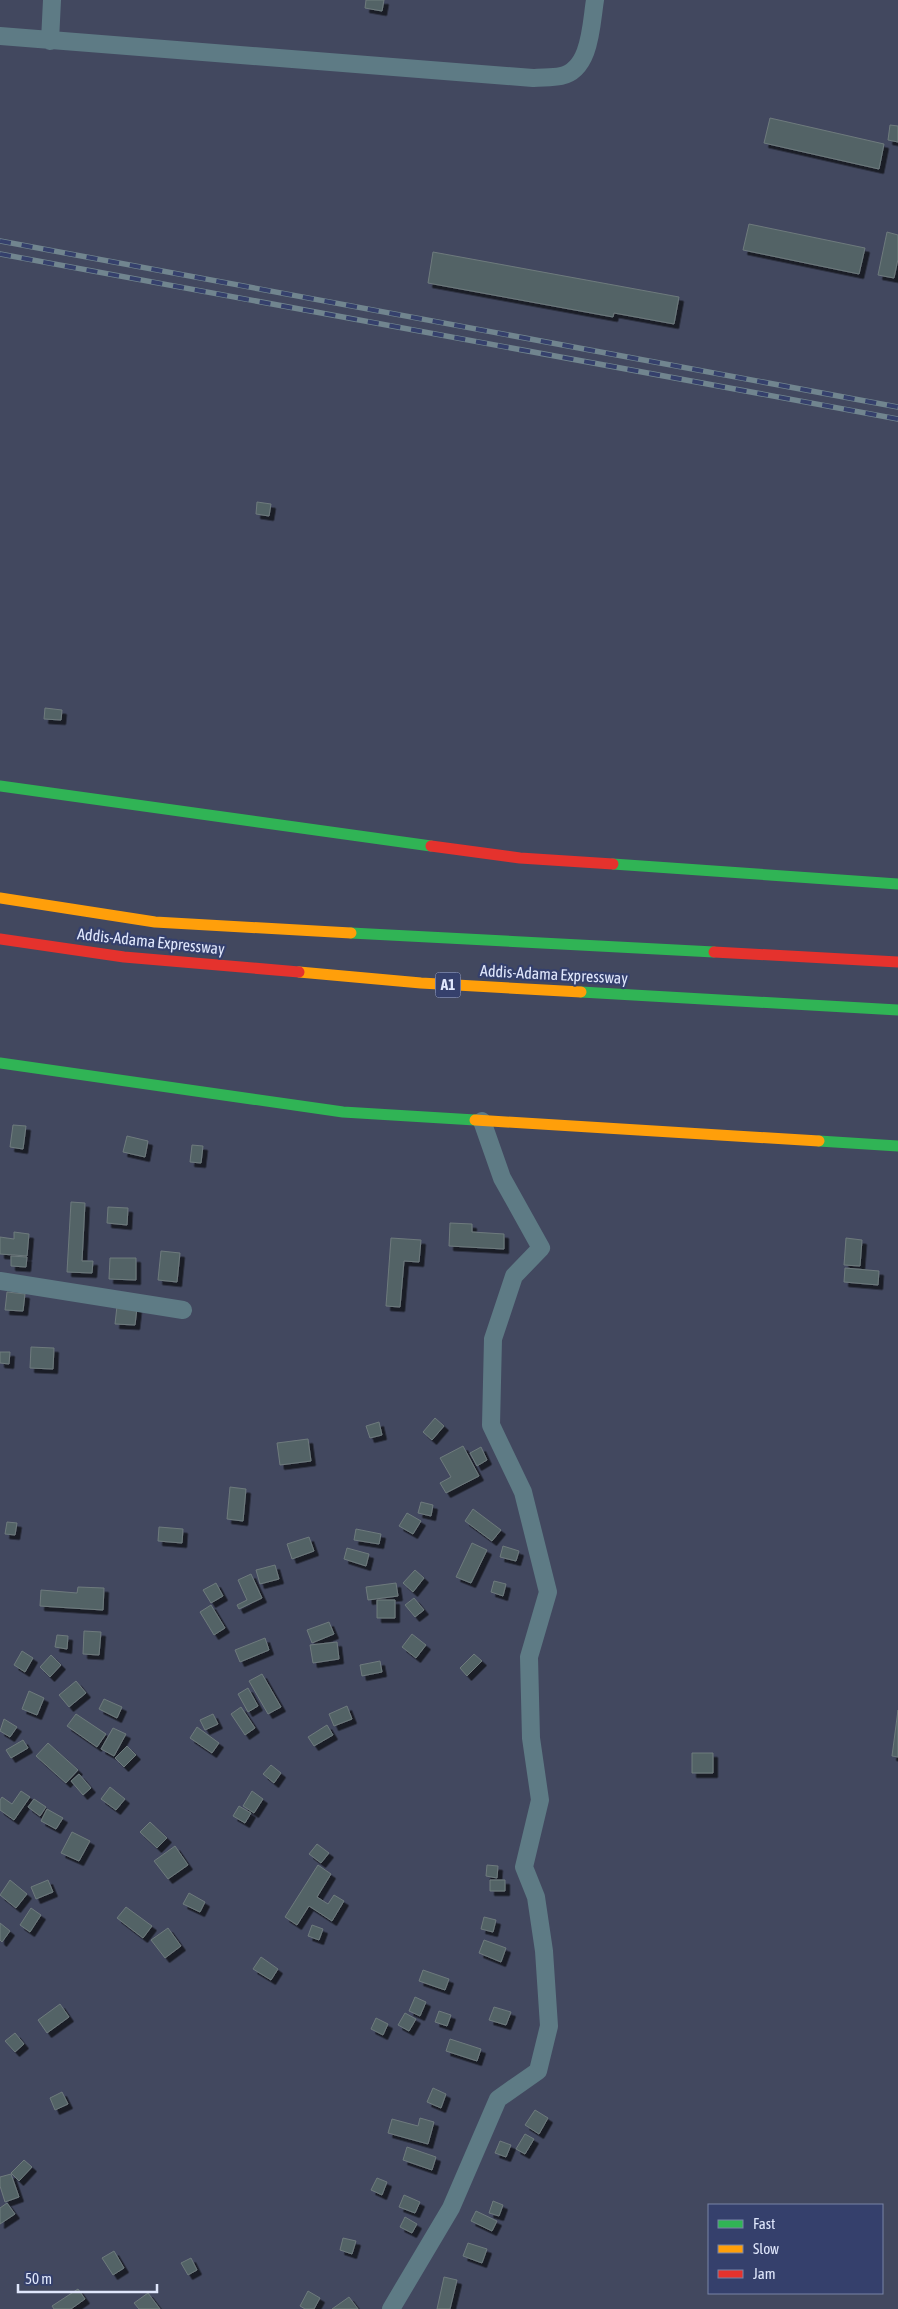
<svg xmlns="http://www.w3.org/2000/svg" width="898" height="2309" font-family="'Asap Condensed',sans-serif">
	<defs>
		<filter id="shadow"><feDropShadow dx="4.5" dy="4.5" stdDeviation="0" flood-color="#0009"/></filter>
	</defs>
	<rect width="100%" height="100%" fill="#42485f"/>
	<!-- building -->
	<path fill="#536466" stroke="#6e7a7d" filter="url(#shadow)" d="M366 0H384L382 11 365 8Z
		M770 118 884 144 879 169 764 143Z
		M890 125 898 126V142L888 140Z
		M749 224 865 248 859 274 743 250Z
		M887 232 898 235V259L894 278 878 275Z
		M433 252 679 297 674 324 614 313 613 317 428 283Z
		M257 502 271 504 269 516 256 514Z
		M45 708 62 710 61 720 44 719Z
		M13 1125 26 1126 23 1149 10 1147Z
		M127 1136 148 1141 145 1157 123 1152Z
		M192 1145 203 1146 201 1163 190 1162Z
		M71 1202 85 1203 82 1261H93L92 1273 67 1272Z
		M108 1207 128 1208 127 1225 107 1223Z
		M450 1223 472 1224V1232L504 1234V1249L449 1246Z
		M14 1232 29 1234 27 1256 0 1254V1237L14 1239Z
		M391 1238 421 1240 419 1262 404 1261 400 1307 386 1306Z
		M846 1238 862 1240 860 1266 844 1265Z
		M161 1251 180 1253 177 1282 158 1280Z
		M11 1256 27 1257 26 1267 11 1266Z
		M110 1258H136V1280L109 1279Z
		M845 1268 879 1271 878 1285 844 1282Z
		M7 1292 25 1294 23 1311 5 1310Z
		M117 1306 137 1308 135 1325 115 1324Z
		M31 1347 54 1348 53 1369 30 1368Z
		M0 1352H10L9 1364 0 1363Z
		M435 1418 444 1426 432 1440 423 1432Z
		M379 1422 382 1435 370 1438 366 1426Z
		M308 1439 311 1461 280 1465 277 1443Z
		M463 1446 479 1476 446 1493 440 1483 451 1477 440 1458Z
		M481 1447 487 1460 477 1466 470 1453Z
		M230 1487 246 1489 243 1521 227 1519Z
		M421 1502 433 1505 431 1516 418 1513Z
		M473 1509 501 1530 492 1541 465 1521Z
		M407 1513 421 1521 413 1534 399 1526Z
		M7 1522 17 1523 15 1535 5 1534Z
		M159 1527 183 1529 182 1543 158 1541Z
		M356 1529 381 1534 379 1544 354 1540Z
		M309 1537 314 1551 292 1559 287 1544Z
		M472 1543 487 1550 471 1583 456 1577Z
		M503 1546 519 1551 516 1561 500 1557Z
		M347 1548 369 1554 366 1566 344 1559Z
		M275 1565 279 1579 260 1584 256 1570Z
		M415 1570 424 1578 413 1592 403 1583Z
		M251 1574 262 1598 239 1609 237 1605 247 1600 238 1580Z
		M494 1581 506 1584 503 1596 491 1592Z
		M216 1583 223 1596 211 1603 203 1590Z
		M396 1583 398 1596 368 1600 366 1587Z
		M78 1587 104 1588 103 1610 40 1606 41 1590 77 1593Z
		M414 1598 424 1610 415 1617 405 1605Z
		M377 1600H395V1618H377Z
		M211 1605 225 1628 214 1635 200 1612Z
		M329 1622 334 1634 312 1643 307 1630Z
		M84 1631 101 1632 99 1655 83 1654Z
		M412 1634 426 1645 416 1658 402 1647Z
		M57 1635 68 1636 67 1649 55 1647Z
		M265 1638 269 1650 240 1662 235 1650Z
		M337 1642 339 1659 313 1663 310 1645Z
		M22 1651 33 1658 25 1672 14 1665Z
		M474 1654 482 1661 467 1676 460 1668Z
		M51 1655 61 1665 50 1677 40 1667Z
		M380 1661 382 1672 362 1676 360 1665Z
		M262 1674 281 1707 268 1714 249 1681Z
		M76 1681 86 1693 69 1707 59 1695Z
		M248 1688 258 1706 248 1712 238 1694Z
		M29 1691 44 1698 37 1715 22 1709Z
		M104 1699 122 1707 117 1718 99 1709Z
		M347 1706 352 1719 334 1726 329 1714Z
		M241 1707 255 1728 245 1735 231 1714Z
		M898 1710V1757L892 1756Z
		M76 1714 106 1734 97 1747 67 1726Z
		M213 1714 218 1724 205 1730 200 1720Z
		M4 1719 17 1727 10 1737 0 1731Z
		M327 1725 333 1735 314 1746 308 1737Z
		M197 1727 219 1743 212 1753 190 1738Z
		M113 1728 126 1734 114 1756 101 1749Z
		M23 1740 28 1748 11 1758 6 1750Z
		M48 1743 78 1770 66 1783 36 1756Z
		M127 1746 136 1755 124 1767 115 1758Z
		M692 1753H713V1773H692Z
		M271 1765 281 1773 274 1783 263 1774Z
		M79 1774 91 1788 83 1795 71 1781Z
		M110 1787 125 1799 116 1810 101 1799Z
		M21 1791 30 1797 14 1820 0 1810V1800L2 1797 12 1804Z
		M252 1791 263 1799 254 1813 243 1806Z
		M34 1799 46 1807 40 1816 28 1807Z
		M239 1806 251 1813 245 1823 233 1816Z
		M47 1809 63 1818 56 1829 41 1821Z
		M150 1822 167 1838 157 1848 140 1832Z
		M72 1832 90 1841 79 1861 61 1853Z
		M317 1844 329 1853 321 1863 309 1854Z
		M175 1846 188 1865 168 1879 154 1861Z
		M318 1865 331 1874 317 1897 328 1904 334 1895 344 1901 332 1921 309 1906 297 1925 285 1917Z
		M487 1865 498 1866 497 1878 486 1876Z
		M10 1880 27 1894 16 1908 0 1895Z
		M48 1880 53 1892 36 1899 31 1887Z
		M490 1880H505V1891H490Z
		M189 1893 205 1902 200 1912 183 1904Z
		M126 1907 152 1926 143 1938 117 1918Z
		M31 1908 41 1915 30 1932 20 1925Z
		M484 1917 496 1920 493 1932 481 1929Z
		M0 1923 10 1931 2 1942 0 1940Z
		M312 1925 323 1929 319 1940 308 1936Z
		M168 1928 181 1946 165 1958 151 1940Z
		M484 1940 506 1948 501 1962 479 1953Z
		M261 1957 278 1969 271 1980 253 1969Z
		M423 1970 449 1979 445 1990 419 1981Z
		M415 1997 426 2002 420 2016 409 2011Z
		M60 2004 69 2017 47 2033 38 2020Z
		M494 2007 511 2012 506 2025 489 2020Z
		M439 2011 451 2015 447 2026 435 2022Z
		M405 2013 416 2019 409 2031 398 2025Z
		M376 2018 388 2024 383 2035 371 2029Z
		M15 2033 24 2044 15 2052 5 2041Z
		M450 2039 481 2049 477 2061 446 2051Z
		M433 2088 446 2094 441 2108 427 2102Z
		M62 2092 68 2104 55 2110 50 2098Z
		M535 2110 548 2118 539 2134 525 2125Z
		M420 2118 434 2122 428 2144 388 2133 392 2119 418 2126Z
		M525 2134 534 2139 525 2154 516 2149Z
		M500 2141 511 2145 506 2157 495 2153Z
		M407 2147 436 2157 432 2170 403 2160Z
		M24 2160 32 2167 19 2181 11 2173Z
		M11 2174 19 2197 5 2202 0 2186V2177Z
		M377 2178 387 2182 382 2195 371 2190Z
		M404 2195 420 2202 415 2213 399 2207Z
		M493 2201 503 2205 499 2216 489 2213Z
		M7 2203 15 2214 0 2224V2208Z
		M476 2211 497 2221 492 2231 471 2221Z
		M405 2217 417 2224 412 2233 400 2227Z
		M343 2238 356 2241 352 2254 340 2250Z
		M468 2243 487 2249 482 2263 463 2256Z
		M114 2251 124 2268 113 2275 102 2258Z
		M191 2258 197 2270 188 2275 181 2263Z
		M444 2277 457 2280 450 2309H437Z
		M78 2289 85 2299 71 2309H54L52 2306Z
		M308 2291 320 2298 314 2309H305L300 2306Z
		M148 2293 160 2309H139L134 2303Z
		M349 2297 358 2309H332Z"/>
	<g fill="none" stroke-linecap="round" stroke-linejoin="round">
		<!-- street -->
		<path stroke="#5e7b85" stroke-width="18" d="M0 36 533 78C542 77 552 78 561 76 591 70 591 24 595 0
			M50 41 52 0
			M0 1281 183 1310
			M391 2309 451 2208 498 2099 538 2071 549 2026 544 1951 536 1897 524 1867 540 1800 531 1738 529 1657 548 1592 523 1492 491 1425 493 1339 514 1276 541 1248 502 1178 482 1121"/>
		<!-- fast -->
		<path stroke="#30b455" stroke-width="11" d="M0 786 431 846
			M613 864 898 884
			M351 933 714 952
			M581 992 898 1010
			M0 1063 343 1112 475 1120
			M819 1141 898 1146"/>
		<!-- slow -->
		<path stroke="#ff9f0a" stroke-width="11" d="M0 898 155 922 351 933
			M299 972 421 983 581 992
			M475 1120 819 1141"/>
		<!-- jam -->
		<path stroke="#e5322d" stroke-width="11" d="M431 846 520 858 613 864
			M0 939 124 957 299 972
			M714 952 898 962"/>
		<defs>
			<path id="rail" d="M0 241 898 407
				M0 254 898 419"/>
		</defs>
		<!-- rail casing -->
		<use href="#rail" stroke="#71858f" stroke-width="5.5"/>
		<!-- rail -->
		<use href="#rail" stroke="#35406c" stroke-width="4" stroke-dasharray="11" stroke-linecap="butt"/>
	</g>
	<g text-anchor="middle" stroke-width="4.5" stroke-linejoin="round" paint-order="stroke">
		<!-- shield labels -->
		<rect fill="#35406c" stroke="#adb5d1" stroke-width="1" x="435.5" y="972.5" width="25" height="25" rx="4"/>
		<g font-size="15" font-weight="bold" fill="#e0e7fc">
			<text x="448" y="990">A1</text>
		</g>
		<!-- street labels -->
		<g font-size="16" fill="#e0e7fc" stroke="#35406c">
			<text transform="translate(151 941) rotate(6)" y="6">Addis-Adama Expressway</text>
			<text transform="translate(554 974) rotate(3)" y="6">Addis-Adama Expressway</text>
		</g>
	</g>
	<!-- legend -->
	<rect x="708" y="2204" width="175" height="90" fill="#35406c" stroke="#7983a6"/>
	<rect x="718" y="2220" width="25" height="8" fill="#30b455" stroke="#7983a6"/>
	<text x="753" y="2229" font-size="15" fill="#e0e7fc">Fast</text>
	<rect x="718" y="2245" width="25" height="8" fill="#ff9f0a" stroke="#7983a6"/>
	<text x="753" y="2254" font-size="15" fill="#e0e7fc">Slow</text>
	<rect x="718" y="2270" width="25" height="8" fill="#e5322d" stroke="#7983a6"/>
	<text x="753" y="2279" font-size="15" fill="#e0e7fc">Jam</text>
	<!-- scale -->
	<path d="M18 2284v8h139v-8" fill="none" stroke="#e0e7fc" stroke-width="2.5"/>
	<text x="25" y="2284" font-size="15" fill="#e0e7fc" stroke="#35406c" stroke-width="4" paint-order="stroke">50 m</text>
</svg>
